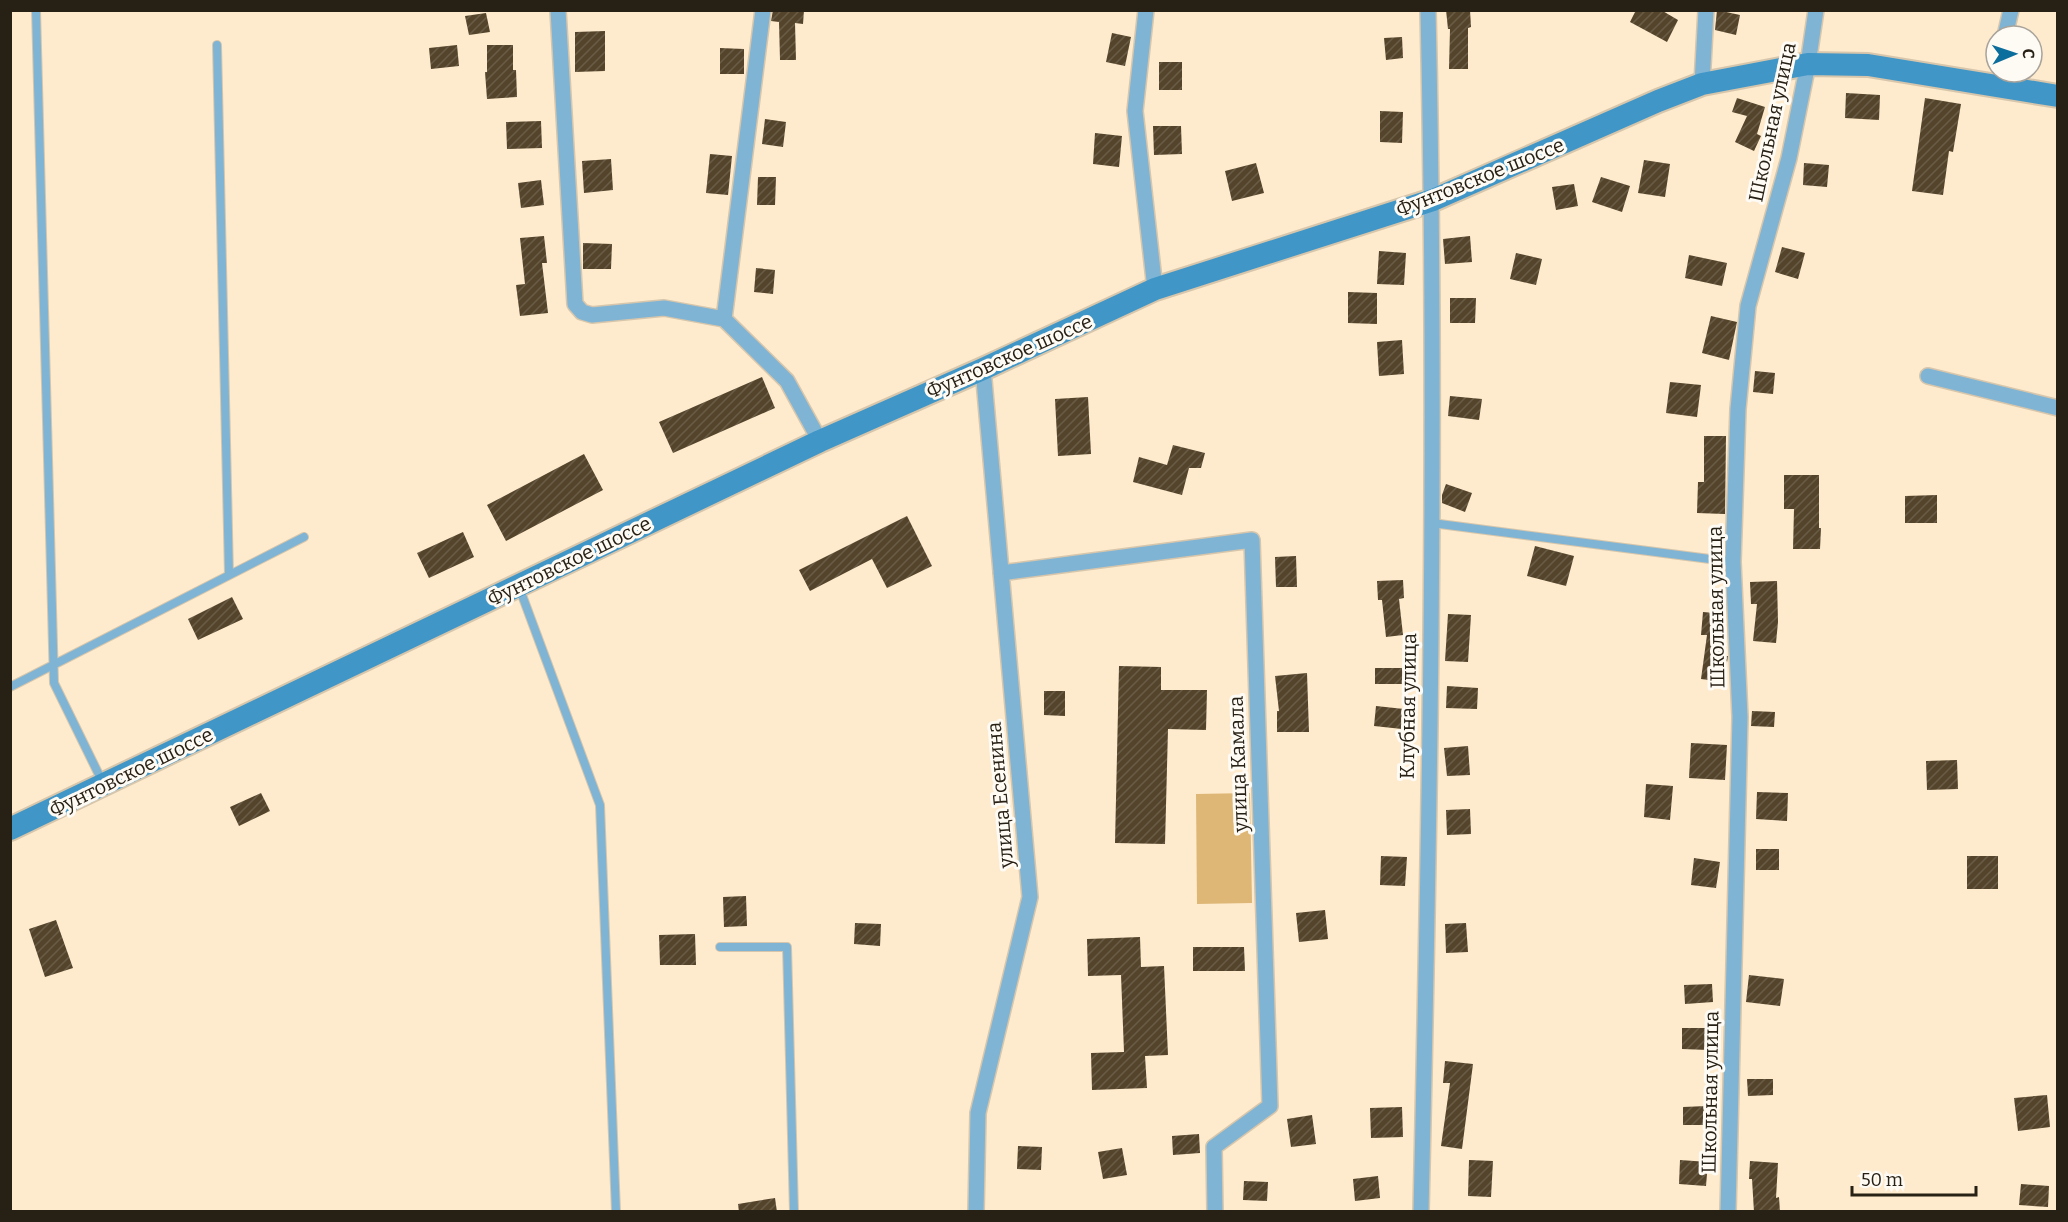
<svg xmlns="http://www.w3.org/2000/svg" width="2068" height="1222" font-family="Bitter,serif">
	<defs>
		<pattern id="building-hatch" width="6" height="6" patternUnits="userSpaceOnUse" patternTransform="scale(1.5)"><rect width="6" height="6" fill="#54442b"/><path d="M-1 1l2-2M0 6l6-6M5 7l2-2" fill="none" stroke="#695c47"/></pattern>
	</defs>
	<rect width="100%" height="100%" fill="#feeacc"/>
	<!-- pitch -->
	<path fill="#deb777" d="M1250 793 1252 903 1197 904 1196 794Z"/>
	<!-- building -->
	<path fill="url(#building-hatch)" d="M773 10H804L803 24 795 23 796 60H780L779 22 771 21Z
		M1446 10H1470L1471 27 1468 28V69H1449L1450 29H1448Z
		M1636 10H1661L1678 20 1667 42 1630 22Z
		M1717 10 1740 15 1736 35 1715 30Z
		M486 13 490 32 469 35 465 16Z
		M605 31V71L575 72V32Z
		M1112 33 1131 37 1125 66 1106 62Z
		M1402 37 1403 58 1386 60 1384 38Z
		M457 45 459 66 431 69 429 48Z
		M487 45H513V70H516L517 97 487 99 485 72H487Z
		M720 48 744 49V74H720Z
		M1159 62H1182V90H1159Z
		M1846 93 1880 95 1879 120 1845 118Z
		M1737 98 1765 107 1757 134 1761 136 1754 151 1735 142 1747 116 1732 112Z
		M1925 98 1961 104 1953 152 1949 151 1943 195 1912 191Z
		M1380 111 1403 112 1402 143 1380 142Z
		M765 119 786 122 783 147 762 144Z
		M541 121 542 148 507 149 506 122Z
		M1153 126H1181L1182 154 1154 155Z
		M1095 133 1122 136 1119 167 1093 164Z
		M710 154 732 156 728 195 706 193Z
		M611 159 613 190 584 193 582 161Z
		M1644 160 1670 164 1665 197 1638 193Z
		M1256 163 1264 193 1232 201 1225 171Z
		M1804 163 1829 165 1827 187 1803 185Z
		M758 177H776L775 205H757Z
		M1601 177 1630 186 1622 212 1592 202Z
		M541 180 544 205 521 208 518 183Z
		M1574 184 1578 206 1556 210 1552 187Z
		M544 236 547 263H542L548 313 520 316 516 285 525 284 520 238Z
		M1470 236 1472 262 1445 264 1443 239Z
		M583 243 612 244 611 269H583Z
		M1782 247 1805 253 1798 279 1775 272Z
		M1379 251 1406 253 1404 285 1377 284Z
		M1516 253 1542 259 1536 285 1510 279Z
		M1689 255 1727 263 1722 286 1685 278Z
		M756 268 775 270 773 294 754 292Z
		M1348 292 1377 293V324L1348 323Z
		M1450 298H1476L1475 323H1450Z
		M1711 316 1737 322 1729 360 1702 353Z
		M1402 340 1404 374 1379 376 1377 342Z
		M1755 371 1775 373 1773 394 1753 392Z
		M762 377 775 408 673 453 659 422Z
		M1670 382 1701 385 1697 417 1666 413Z
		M1450 396 1482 399 1479 420 1448 416Z
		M1088 397 1091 454 1058 456 1055 399Z
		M1704 436H1726L1725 514 1697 513 1698 482H1704Z
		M1173 445 1205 453 1201 468H1189L1182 495 1133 482 1139 457 1167 465Z
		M584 454 603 490 506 541 487 505Z
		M1784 475H1819V528H1821L1820 549H1793L1794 509H1784Z
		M1446 484 1472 493 1465 512 1442 503V495Z
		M1937 495V523H1905V496Z
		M907 516 932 566 887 588 872 559 810 591 799 570Z
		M463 532 474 557 429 578 417 553Z
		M1535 546 1574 556 1566 586 1527 576Z
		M1296 556 1297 587H1276L1275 557Z
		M1403 580 1404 598 1399 599 1403 635 1386 637 1382 600H1378L1377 581Z
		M1777 581 1778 622 1776 643 1753 641 1757 604H1751L1750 582Z
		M232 597 243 619 198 640 188 619Z
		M1703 612 1725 614 1720 656H1728L1724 682 1701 679 1707 635H1701Z
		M1448 614 1471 615 1468 662 1445 661Z
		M1119 666 1161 667V690H1207L1206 730 1168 729 1165 844 1115 843Z
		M1375 668H1403V684H1375Z
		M1307 673 1309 732H1277V711H1279L1275 676Z
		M1447 686 1478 688 1477 709 1446 708Z
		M1044 691H1065V716L1044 715Z
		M1376 706 1404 709 1402 729 1374 726Z
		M1752 711 1775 712 1774 727 1751 726Z
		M1691 743 1727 745 1725 780 1689 778Z
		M1468 746 1470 775 1447 776 1444 748Z
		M1957 760 1958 789 1927 790 1926 761Z
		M1646 784 1673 786 1670 820 1644 817Z
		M1757 792 1788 793 1787 821 1756 819Z
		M261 793 270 811 239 826 230 807Z
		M1470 809 1471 834 1447 835 1446 810Z
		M1756 849H1779V870H1756Z
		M1381 856 1407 857 1405 886 1380 885Z
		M1967 856H1998V889H1967Z
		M1694 858 1720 862 1716 888 1691 885Z
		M746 896 747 926 724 927 723 897Z
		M1325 910 1328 939 1299 942 1296 913Z
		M56 920 73 968 45 977 29 929Z
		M855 923 881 924 880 946 854 944Z
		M1466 923 1468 952 1446 953 1445 924Z
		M695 934 696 965H660L659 935Z
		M1140 937 1141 967 1164 966 1168 1055 1145 1056 1147 1088 1092 1090 1091 1053 1124 1052 1121 975 1088 976 1087 939Z
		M1193 947H1244L1245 971H1193Z
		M1749 975 1784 979 1780 1006 1746 1002Z
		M1712 984 1713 1002 1685 1004 1684 985Z
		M1682 1028H1708V1050L1682 1049Z
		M1445 1061 1473 1064 1462 1149 1441 1146 1450 1083H1443Z
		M1747 1079H1773V1095L1748 1096Z
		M2047 1095 2050 1127 2018 1131 2014 1098Z
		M1707 1106V1125H1683V1107Z
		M1402 1107 1403 1137 1371 1138 1370 1108Z
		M1312 1115 1316 1144 1291 1147 1287 1119Z
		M1199 1134 1200 1153 1173 1155 1172 1136Z
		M1018 1146 1042 1147 1041 1170 1017 1169Z
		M1122 1148 1127 1175 1103 1179 1098 1152Z
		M1469 1160 1493 1161 1491 1197 1468 1196Z
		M1680 1160 1708 1162 1706 1186 1679 1184Z
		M1750 1161 1778 1163 1776 1198 1779 1197 1780 1212H1754L1752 1179H1749Z
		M1378 1176 1380 1198 1355 1201 1353 1179Z
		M1244 1181 1268 1182 1267 1201 1243 1200Z
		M2021 1184 2049 1186 2048 1207 2019 1205Z
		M775 1198 777 1212H739L738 1204Z"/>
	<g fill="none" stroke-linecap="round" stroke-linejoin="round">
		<defs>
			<path id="lane" d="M36 10 54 683 103 783
				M217 45 229 575
				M1432 523 1733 562
				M519 587 600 805 616 1212
				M10 687 304 537
				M720 947H787L794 1212"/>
			<path id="street" d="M558 10 575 304 582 312 592 315 664 308 724 319
				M763 10 724 319 787 381 820 441
				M1146 10 1135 111 1155 289
				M2005 36 2011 10
				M1702 84 1706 10
				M1928 376 2058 408
				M1001 573 1252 540 1270 1106 1214 1147 1215 1212
				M976 1212 978 1113 1030 897 983 369
				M1421 1212C1430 811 1437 411 1428 10
				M1728 1212 1740 717 1733 562 1738 409 1748 306 1789 158 1808 64 1816 10"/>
			<path id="secondary" d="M10 829 820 441 983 369 1155 289 1433 200 1658 101 1702 84 1808 64 1868 65 2058 96"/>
		</defs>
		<!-- lane casing -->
		<use href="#lane" stroke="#d7c6ab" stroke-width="10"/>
		<!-- street casing -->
		<use href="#street" stroke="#d7c6ab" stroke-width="18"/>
		<!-- secondary casing -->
		<use href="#secondary" stroke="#d7c6ab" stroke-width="26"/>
		<!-- lane -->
		<use href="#lane" stroke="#7fb4d5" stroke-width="8"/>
		<!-- street -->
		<use href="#street" stroke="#7fb4d5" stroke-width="15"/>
		<!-- secondary -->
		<use href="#secondary" stroke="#3f96c7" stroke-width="22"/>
	</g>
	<g text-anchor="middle" stroke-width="6" stroke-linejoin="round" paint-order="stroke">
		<!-- street labels -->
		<g font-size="20" fill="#272015" stroke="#fefaf4">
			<text transform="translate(1772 122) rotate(-78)" y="7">Школьная улица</text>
			<text transform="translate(1480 177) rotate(-22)" y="7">Фунтовское шоссе</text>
			<text transform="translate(1009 356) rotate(-24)" y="7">Фунтовское шоссе</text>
			<text transform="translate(569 561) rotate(-26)" y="7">Фунтовское шоссе</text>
			<text transform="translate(1716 607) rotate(-91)" y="7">Школьная улица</text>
			<text transform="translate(1408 706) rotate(-89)" y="7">Клубная улица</text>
			<text transform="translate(1238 764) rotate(-92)" y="7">улица Камала</text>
			<text transform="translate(131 772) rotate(-26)" y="7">Фунтовское шоссе</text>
			<text transform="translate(1000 795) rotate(-95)" y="7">улица Есенина</text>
			<text transform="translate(1710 1092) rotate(-89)" y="7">Школьная улица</text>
		</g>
	</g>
	<!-- border -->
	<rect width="2068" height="1222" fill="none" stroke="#272015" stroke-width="24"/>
	<!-- north arrow -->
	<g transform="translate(2014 54) rotate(88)"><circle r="28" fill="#fefaf4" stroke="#a8a39b" stroke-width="1.5"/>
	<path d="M0-4.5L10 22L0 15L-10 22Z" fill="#0c6e9c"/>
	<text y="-9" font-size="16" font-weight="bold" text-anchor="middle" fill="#272015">С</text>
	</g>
	<!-- scale -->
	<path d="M1852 1186v9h124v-9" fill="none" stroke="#272015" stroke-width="3"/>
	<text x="1861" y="1186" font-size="18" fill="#272015" stroke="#fefaf4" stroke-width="4.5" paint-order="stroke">50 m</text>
</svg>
